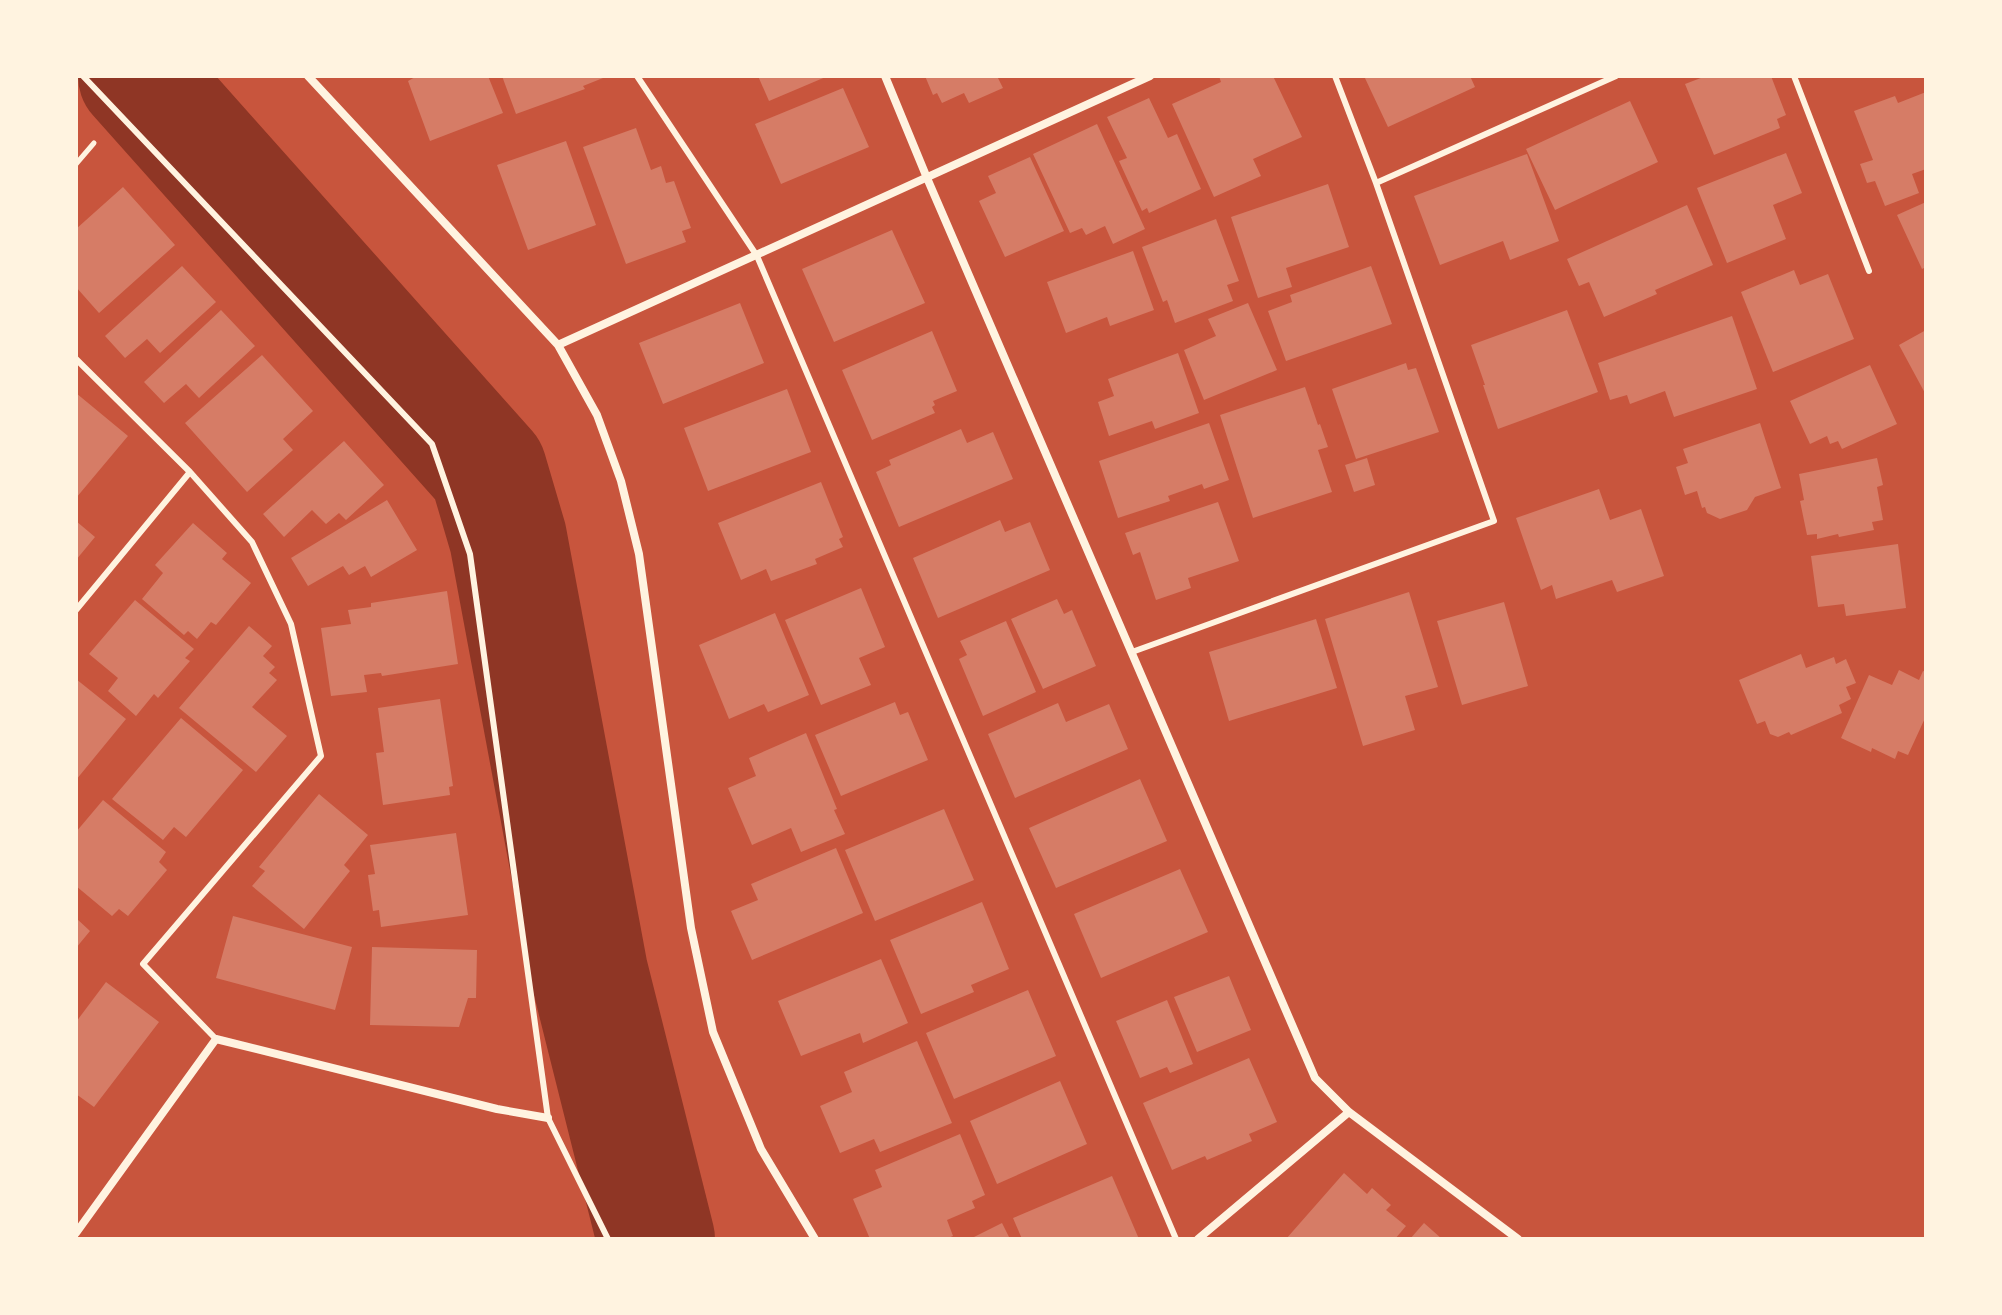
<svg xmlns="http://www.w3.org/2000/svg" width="2002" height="1315" font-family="Jost,sans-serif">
	<rect width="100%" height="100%" fill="#c8553d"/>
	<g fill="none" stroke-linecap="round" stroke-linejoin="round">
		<!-- river -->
		<path stroke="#8f3625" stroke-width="118" d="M137 76 488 470 508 538 589 972 656 1239"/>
	</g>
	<!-- building -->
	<path fill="#d67c66" d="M417 76H488L503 113 430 141 408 81Z
		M502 76H608L583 86 585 89 516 114Z
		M758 76H828L769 101Z
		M925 76H997L1003 88 969 103 964 93 942 103 937 93 933 95Z
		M1219 76H1273L1302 137 1253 159 1261 176 1214 197 1172 104 1221 82Z
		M1364 76H1470L1475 87 1388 127Z
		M1706 76H1771L1786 115 1777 119 1780 128 1714 155 1685 84Z
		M843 88 869 147 781 184 755 124Z
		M1926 92V169L1912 174 1919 193 1885 206 1875 181 1867 183 1860 164 1873 160 1854 111 1895 96 1898 103Z
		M1149 98 1168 138 1177 134 1201 189 1149 213 1147 208 1142 211 1119 161 1127 158 1107 117Z
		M1630 101 1658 162 1555 210 1526 149Z
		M1097 124 1145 229 1113 244 1105 226 1086 235 1082 228 1070 233 1033 154Z
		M636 128 651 170 661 166 666 183 674 181 691 228 682 231 686 242 626 264 583 147Z
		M566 141 596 225 528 250 497 165Z
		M1786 153 1802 193 1773 205 1786 239 1727 263 1697 188Z
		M1527 154 1559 241 1510 260 1503 241 1440 265 1414 196Z
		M1030 157 1064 231 1005 257 979 201 996 193 988 176Z
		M1328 184 1349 247 1286 268 1292 287 1258 298 1231 217Z
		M123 187 175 245 99 313 76 287V229Z
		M1926 202V267L1922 269 1897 215Z
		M1687 205 1713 265 1655 290 1657 294 1604 317 1589 282 1579 286 1567 259Z
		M1216 219 1239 281 1227 285 1233 301 1175 323 1167 300 1163 302 1142 247Z
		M892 230 925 303 834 342 802 269Z
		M1133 251 1154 310 1110 326 1107 317 1066 333 1047 282Z
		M182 266 216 302 160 353 147 339 125 358 105 336Z
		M1371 266 1392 324 1286 361 1268 311 1292 302 1290 295Z
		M1794 270 1800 285 1828 274 1854 339 1773 372 1741 292Z
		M740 303 764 363 663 404 639 343Z
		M1248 303 1277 370 1204 400 1184 350 1216 336 1208 319Z
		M221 310 255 346 199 398 186 384 164 403 144 382Z
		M1567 310 1598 392 1498 429 1483 385H1485L1471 345Z
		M1732 316 1757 389 1674 417 1665 391 1630 404 1627 395 1610 400 1598 363Z
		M1926 330V395L1899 345Z
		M932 331 957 391 933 401 935 405 932 407 935 413 872 440 842 370Z
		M1178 353 1199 413 1155 429 1152 421 1109 436 1098 402 1114 396 1108 379Z
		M262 355 313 411 283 439 293 450 247 492 185 423Z
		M1406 363 1408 370 1416 368 1439 432 1356 459 1332 389Z
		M1870 365 1897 424 1842 449 1838 441 1830 444 1827 436 1810 444 1790 401Z
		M1305 387 1318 425 1320 424 1328 447 1318 450 1332 492 1253 518 1220 415Z
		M787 389 811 452 708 491 684 428Z
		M76 393 128 436 76 498Z
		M1209 423 1229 480 1204 489 1202 484 1168 496 1170 501 1118 518 1099 461Z
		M1760 423 1781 488 1755 497 1747 510 1720 519 1707 513 1705 507 1702 508 1697 491 1685 495 1676 467 1688 463 1683 449Z
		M961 429 967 443 993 432 1013 479 899 527 876 472 891 465 889 460Z
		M344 441 384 485 346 520 339 513 326 524 312 510 284 537 263 514Z
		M1367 458 1375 485 1354 492 1345 465Z
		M1877 458 1883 485 1877 487 1883 520 1872 522 1874 530 1839 537 1838 534 1817 539V534L1807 535 1800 501 1804 500 1799 474Z
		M821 482 843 537 839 539 843 547 815 559 817 564 771 581 766 569 741 580 718 523Z
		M1599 489 1610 520 1641 509 1664 576 1617 592 1612 580 1556 599 1552 585 1541 590 1516 518Z
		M387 500 417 550 371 577 365 566 349 575 343 566 308 586 291 558Z
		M1218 502 1239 561 1188 578 1191 588 1156 600 1140 552 1133 555 1125 533Z
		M1000 520 1005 532 1030 522 1050 570 938 618 913 558Z
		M76 521 95 537 76 560Z
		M193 523 227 553 222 559 251 583 216 625 211 622 197 639 188 631 184 635 142 599 163 573 155 565Z
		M1898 544 1906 608 1846 616 1844 604 1818 607 1811 556Z
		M861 588 885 647 859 658 871 685 821 705 785 620Z
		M447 591 458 664 382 676 381 673 364 675 367 692 331 696 321 628 351 624 348 610 371 607V603Z
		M1409 592 1438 687 1405 696 1415 730 1363 746 1325 619Z
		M1057 599 1064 614 1072 610 1096 666 1043 689 1011 619Z
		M135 600 194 649 185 658 190 661 158 698 154 694 136 716 108 691 118 678 89 654Z
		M1504 602 1528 686 1462 705 1437 621Z
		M775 613 809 695 768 712 764 704 729 719 699 645Z
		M1316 619 1337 688 1229 721 1209 652Z
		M1006 621 1036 692 983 716 959 659 967 655 960 641Z
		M249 626 272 646 263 656 275 667 269 673 277 680 252 707 287 736 256 772 179 708Z
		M1801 654 1806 668 1834 657 1836 664 1846 659 1856 683 1846 687 1851 699 1839 705 1842 713 1791 735 1789 732 1778 737 1770 734 1765 721 1757 724 1739 680Z
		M1899 670 1919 680 1923 671 1926 672V716L1908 755 1898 751 1895 759 1872 748 1871 752 1841 738 1869 675 1892 685Z
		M76 679 126 719 76 780Z
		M440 699 453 786 449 787 450 795 383 805 376 753 384 752 378 708Z
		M895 702 900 715 908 712 928 760 841 796 815 735Z
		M1058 703 1066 722 1109 704 1128 749 1015 798 988 734Z
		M181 718 243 770 186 837 174 827 163 840 112 799Z
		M806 733 837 809 834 810 845 834 801 852 791 828 752 845 728 788 756 776 749 758Z
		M1140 779 1167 841 1056 888 1029 828Z
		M319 794 368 835 344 865 350 871 304 929 252 886 265 871 259 867Z
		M103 800 166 852 159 862 167 870 128 916 119 909 112 916 76 886V832Z
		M944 809 974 880 875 921 845 850Z
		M456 833 468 915 381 927 379 910 373 911 368 875 375 874 370 845Z
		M836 848 863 913 752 960 731 911 758 900 751 884Z
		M1180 869 1208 932 1101 978 1074 914Z
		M982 902 1009 969 971 985 974 992 921 1014 890 940Z
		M233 916 352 947 335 1010 216 978Z
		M76 918 90 931 76 948Z
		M372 947 477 950 476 998H468L459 1027 370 1025Z
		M881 959 908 1023 863 1043 860 1033 801 1056 778 1001Z
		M1229 976 1251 1030 1197 1052 1174 997Z
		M106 982 159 1022 94 1107 76 1094V1022Z
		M1028 990 1056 1056 954 1099 926 1033Z
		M1167 1000 1193 1064 1170 1073 1167 1067 1140 1078 1116 1021Z
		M917 1041 952 1123 880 1152 874 1139 840 1153 820 1106 852 1092 844 1072Z
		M1249 1058 1277 1122 1249 1134 1252 1141 1207 1160 1205 1156 1172 1170 1143 1103Z
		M1060 1081 1087 1144 997 1184 970 1121Z
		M960 1134 985 1195 972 1201 975 1208 947 1220 953 1236 946 1239H870L853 1199 882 1187 875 1170Z
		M1344 1173 1367 1194 1372 1188 1391 1205 1386 1210 1406 1226 1395 1239H1286Z
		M1112 1176 1139 1239H1022L1013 1218Z
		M1002 1223 1010 1239H970Z
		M1424 1223 1442 1239H1410Z"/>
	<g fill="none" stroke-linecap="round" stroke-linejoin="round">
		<!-- path -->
		<path stroke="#fff3e0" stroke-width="5" d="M76 164 94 143"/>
		<!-- service -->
		<path stroke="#fff3e0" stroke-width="6" d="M83 76 432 444 470 554 548 1118 608 1239
			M637 76 757 256 1176 1239
			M1794 76 1869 271
			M1376 183 1616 76
			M76 359 190 472 252 542 291 624 321 756 143 964 216 1039
			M76 610 190 472
			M1132 652 1494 521 1376 183 1335 76"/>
		<!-- minor -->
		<path stroke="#fff3e0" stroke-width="8" d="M308 76 558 345 597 415 621 481 639 554 691 928 713 1032 761 1149 815 1239
			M885 76 927 178 1315 1078 1349 1112 1518 1239
			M558 345 1150 76
			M76 1233 216 1039 497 1109 548 1118
			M1198 1239 1349 1112"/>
	</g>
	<!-- border -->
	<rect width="2002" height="1315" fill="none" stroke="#fff3e0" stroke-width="156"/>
</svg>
